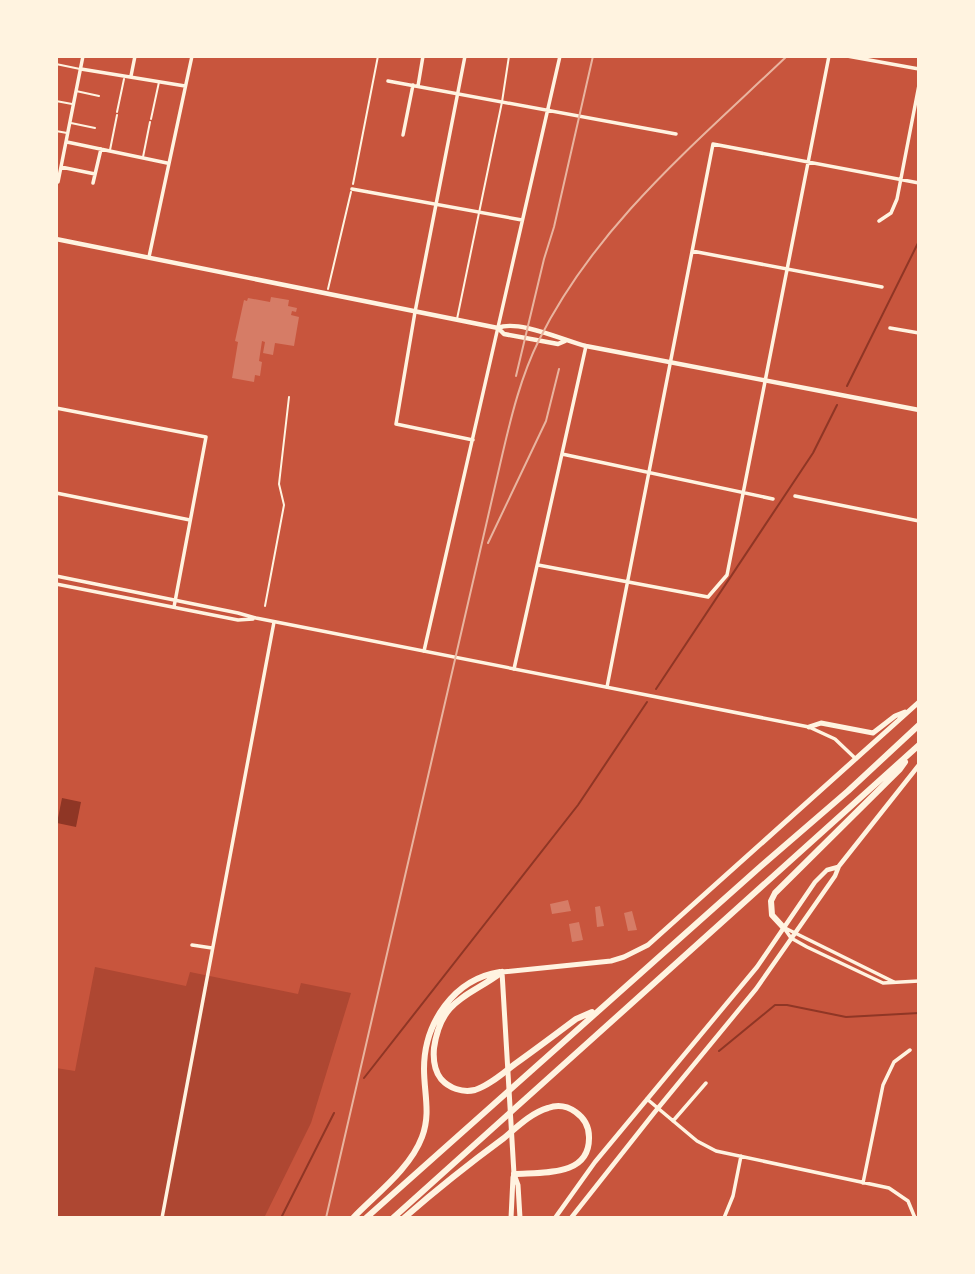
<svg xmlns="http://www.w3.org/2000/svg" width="975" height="1274" font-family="Inter,sans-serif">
	<rect width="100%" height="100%" fill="#c8553d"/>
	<!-- green -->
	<path fill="#ae4732" d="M95 967 186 986 190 972 298 994 301 983 351 993 311 1123 264 1218H56V1068L75 1071Z"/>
	<!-- water -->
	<path fill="#8f3625" d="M62 798 81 802 76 827 57 823Z"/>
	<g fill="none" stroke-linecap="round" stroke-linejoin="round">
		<!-- stream -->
		<path stroke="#8f3625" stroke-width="2" d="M847 386 919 241
			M656 689 813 453 837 405
			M719 1051 775 1005H787L846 1017 919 1013
			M364 1078 578 805 647 702
			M281 1218 334 1113"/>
	</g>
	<!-- building -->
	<path fill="#d67c66" d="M271 297 289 300 288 306 297 308 296 312 292 311 291 315 299 317 294 346 275 343 273 355 263 353 265 342 262 341 259 361 262 362 260 376 255 375 254 382 232 378 238 342 235 341 244 300 247 301 248 298 270 302Z
		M568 900 571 911 552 914 550 904Z
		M600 906 604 926 597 927 595 907Z
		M632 911 637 930 628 931 624 913Z
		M579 922 583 940 572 942 569 924Z"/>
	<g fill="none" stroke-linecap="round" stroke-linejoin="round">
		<!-- path -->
		<path stroke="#fff3e0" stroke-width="2" d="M353 184 378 56
			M328 289 351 192
			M265 606 284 505 279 484 289 397"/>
		<!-- service -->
		<path stroke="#fff3e0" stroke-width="2" d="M56 64 80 69
			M76 91 99 96
			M56 101 72 104
			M117 112 124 79
			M151 119 159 82
			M71 123 95 128
			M56 131 67 133
			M110 150 117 115
			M143 157 150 122
			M457 319 502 102 509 56"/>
		<!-- minor -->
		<path stroke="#fff3e0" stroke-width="3.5" d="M847 56 919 69
			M81 69 185 86
			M131 76 135 56
			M388 81 676 134
			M418 86 423 56
			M403 135 413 85
			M67 142 167 163
			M61 167 95 174
			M58 182 83 56
			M93 183 101 149
			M352 189 522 220
			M879 221 891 213 897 199 919 85
			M692 251 882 287
			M149 257 192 56
			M415 312 396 424 473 440
			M890 328 919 333
			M56 408 206 437 174 607
			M562 454 773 499
			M56 493 190 520
			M795 496 919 521
			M538 565 708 597 727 575 829 56
			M424 651 560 56
			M514 669 586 346
			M607 687 713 144 919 183
			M784 928 791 938 807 947 883 983 919 981
			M785 928 894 982
			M192 945 212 948
			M647 1099 697 1141 716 1151 889 1188 908 1201 915 1218
			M673 1121 706 1083
			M863 1183 883 1085 894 1062 910 1050
			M162 1218 274 622
			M724 1218 733 1196 741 1156"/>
		<!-- tertiary -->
		<path stroke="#fff3e0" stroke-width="3.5" d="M415 312 465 56
			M56 576 238 613 256 618 809 727 835 739 856 759
			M56 584 238 620 253 619"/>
		<!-- secondary -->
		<path stroke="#fff3e0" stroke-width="4.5" d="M56 239 498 328 504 334 558 344 565 341
			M498 328C518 319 565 341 586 346L919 410
			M555 1218 595 1162 757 967 815 882 827 870 838 867
			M571 1218 654 1113 756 989 835 876 839 866 919 765"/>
		<!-- primary -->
		<path stroke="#fff3e0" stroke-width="5" d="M809 727 821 723 873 733 895 716 905 712
			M511 1218 513 1177
			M520 1218 518 1185 514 1174 502 972 611 961 624 957 648 945 919 702"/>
		<!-- motorway -->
		<path stroke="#fff3e0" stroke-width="6" d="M784 928 772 915 771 901 775 893 900 769 905 762
			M502 972C469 997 441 998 434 1048 433 1059 434 1070 441 1079 449 1088 462 1093 475 1090 490 1085 503 1073 515 1064 536 1049 556 1034 576 1019L592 1012
			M353 1218C376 1194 410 1169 422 1137 431 1114 424 1093 424 1069 424 1023 454 979 500 972
			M366 1218 760 867 848 791 919 725
			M393 1218 919 745
			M404 1218C436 1190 470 1163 504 1138 517 1127 531 1113 548 1108 567 1101 589 1116 589 1137 590 1177 543 1172 514 1174"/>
		<!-- rail -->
		<path stroke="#e9b49f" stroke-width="2" d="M516 376 544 259 554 227 593 56
			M488 543 546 421 559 369
			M326 1218 502 456C511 417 521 376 539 340 596 225 696 143 787 56"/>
	</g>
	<!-- border -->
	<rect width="975" height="1274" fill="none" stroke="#fff3e0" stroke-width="116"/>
</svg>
